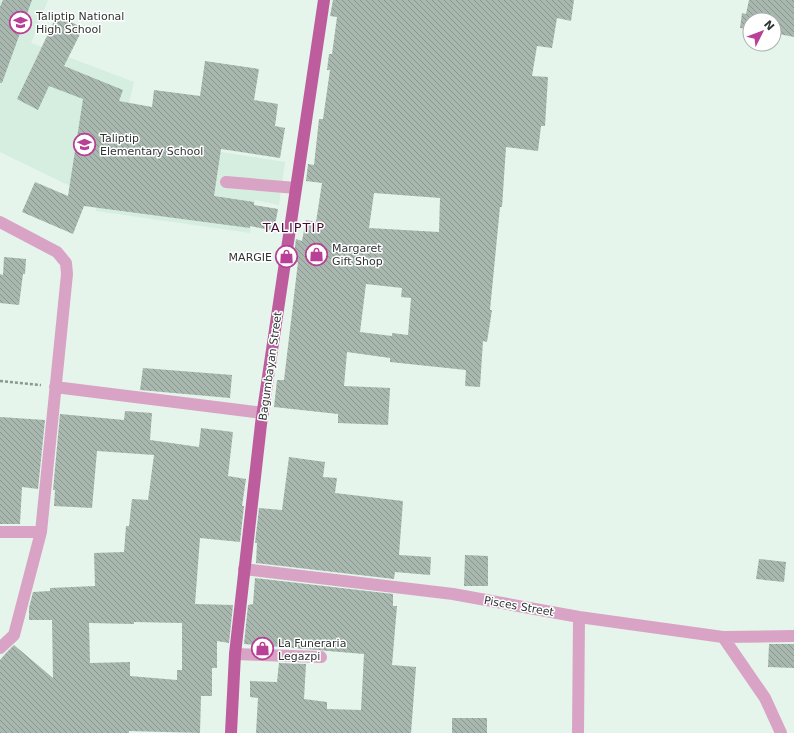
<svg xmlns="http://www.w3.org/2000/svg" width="794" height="733" font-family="'DejaVu Sans',sans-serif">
	<defs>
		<pattern id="building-back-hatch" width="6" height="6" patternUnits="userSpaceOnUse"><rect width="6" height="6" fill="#a8b8af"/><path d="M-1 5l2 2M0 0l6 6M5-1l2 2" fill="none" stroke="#89968f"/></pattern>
	</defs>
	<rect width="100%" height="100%" fill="#e5f5ec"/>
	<!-- built -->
	<path fill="#d5eee0" d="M0 0H48L31 43 134 82 121 136 285 162 279 205 255 200 250 233 96 211 97 199 0 152Z"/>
	<!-- building -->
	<path fill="url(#building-back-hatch)" fill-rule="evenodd" d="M3 0H32L2 83H0V7Z
		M333 0H574L571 21 557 18 552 48 537 46 532 76 548 77 545 126H541L538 151 506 147 502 207H500L490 310H492L487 342 483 341 480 387 465 386 466 370 390 362V358L347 352 344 386 390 388 388 425 338 423V414L274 407 277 380H284L298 262 293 261 296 239 302 241 306 220 316 222 322 183 306 181 308 164 314 165 319 119H323L330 70H327L329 54H332L337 17 330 16ZM374 193 440 198 439 232 369 228ZM366 284 402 288 401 297 411 298 408 335 392 333V336L360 332Z
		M749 0H794V37L774 33V20H750V29L740 28 742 13 746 14Z
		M57 15 83 28 64 66 123 90 119 101 152 107 154 90 200 96 205 61 259 69 254 100 278 104 275 126 285 128 280 158 221 149 214 196 254 202V205L278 209 274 231 250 226V228L84 206 73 234 22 212 35 182 68 196 83 99 49 86 38 110 17 99Z
		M4 257 26 259 25 274H23L19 305 0 303V274L3 275Z
		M143 368 232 375 230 398 140 390Z
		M125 411 152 413 150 440 199 447 201 428 233 432 228 476 246 479 242 506H244L240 542 200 538 195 604 233 605 229 643 217 641V668H212V696H201L200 733 129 731V733H0V660L6 653 14 645 53 678 52 620H29V608L33 592 50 591V588L95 586 94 553 124 552 126 526H129L132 499 148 500 154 455 97 451 92 508 54 506 55 490H53L60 414 124 420ZM134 622 182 623V670H177V680L130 676V662L90 663 89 623 134 624Z
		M0 417 45 420 38 489 22 487 20 524H0Z
		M289 457 325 462 323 477 337 478 335 493 403 501 399 555 431 557 430 575 395 572 394 579 256 563 257 543H255L259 508 282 510Z
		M465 555 488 556V586H464Z
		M759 559 786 562 784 582 756 579Z
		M255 578 393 594V606H397L392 665 416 667 411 733H256L258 698 250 697V681L277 682 279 663 306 664 304 699 327 702V709L361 710 364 654 244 644 248 605 253 604Z
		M769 644H794V668L768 667Z
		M452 718H487V733H452Z"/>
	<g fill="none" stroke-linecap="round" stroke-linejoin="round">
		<!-- path -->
		<path stroke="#8c9791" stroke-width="2.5" stroke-dasharray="3 2" stroke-linecap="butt" d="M0 381 41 385"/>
		<!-- minor -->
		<path stroke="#d9a3c5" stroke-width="12" d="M226 182 296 188
			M0 222 57 252 66 263 67 274 41 532 14 635 0 648
			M55 387 263 413
			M0 532H41
			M244 569 453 594 579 617 723 637 794 636
			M723 637 765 698 781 733
			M235 654 321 657
			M578 733 579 617"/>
		<!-- major -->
		<path stroke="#bd5d9e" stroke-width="12" d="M231 733 235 654 261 424 324 0"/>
	</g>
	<!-- icons -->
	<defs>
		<symbol id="school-ring" viewBox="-11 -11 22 22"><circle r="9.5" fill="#fff" stroke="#b84096" stroke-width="1.5"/><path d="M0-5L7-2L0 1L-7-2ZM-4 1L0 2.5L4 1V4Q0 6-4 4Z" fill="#b84096"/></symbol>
		<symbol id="shop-ring" viewBox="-11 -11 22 22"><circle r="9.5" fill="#fff" stroke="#b84096" stroke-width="1.5"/><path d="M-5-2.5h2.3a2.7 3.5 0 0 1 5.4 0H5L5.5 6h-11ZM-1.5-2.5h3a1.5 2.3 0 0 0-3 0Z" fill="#b84096"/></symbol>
	</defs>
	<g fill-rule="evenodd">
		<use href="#school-ring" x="8" y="10" width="25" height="25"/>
		<use href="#school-ring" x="72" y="132" width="25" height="25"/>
		<use href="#shop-ring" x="304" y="242" width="25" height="25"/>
		<use href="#shop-ring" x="274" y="244" width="25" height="25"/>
		<use href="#shop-ring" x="250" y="636" width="25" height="25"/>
	</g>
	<g text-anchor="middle" stroke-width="3" stroke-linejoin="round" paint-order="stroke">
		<!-- poi labels -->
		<g font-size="11" fill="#2f3532" stroke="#fff" text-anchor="start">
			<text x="36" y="20">Taliptip National<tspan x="36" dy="13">High School</tspan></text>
			<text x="100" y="142">Taliptip<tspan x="100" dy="13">Elementary School</tspan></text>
			<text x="332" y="252">Margaret<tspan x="332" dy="13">Gift Shop</tspan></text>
			<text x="272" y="261" text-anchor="end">MARGIE</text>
			<text x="278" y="647">La Funeraria<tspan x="278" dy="13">Legazpi</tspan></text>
		</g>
		<!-- street labels -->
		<g font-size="11" fill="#2f3532" stroke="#fff">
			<text transform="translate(270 366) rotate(-82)" y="4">Bagumbayan Street</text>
			<text transform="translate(519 606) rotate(10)" y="4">Pisces Street</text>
		</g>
		<!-- quarter labels -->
		<g font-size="13" letter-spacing="1" fill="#470d37" stroke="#fff">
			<text x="294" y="232">TALIPTIP</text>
		</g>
	</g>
	<!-- north arrow -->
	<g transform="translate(762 32) rotate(48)"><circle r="19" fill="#ffffff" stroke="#acaead"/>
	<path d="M0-3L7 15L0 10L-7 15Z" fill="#b84096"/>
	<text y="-6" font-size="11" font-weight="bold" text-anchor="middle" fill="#2f3532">N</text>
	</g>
</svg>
